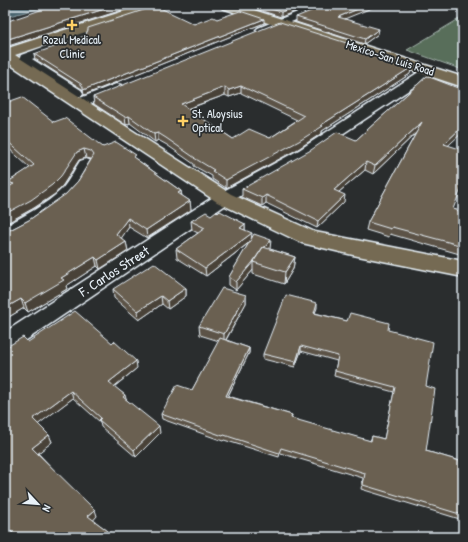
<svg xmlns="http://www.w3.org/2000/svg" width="468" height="542" font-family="'Patrick Hand',sans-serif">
	<rect width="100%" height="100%" fill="#2a2d2e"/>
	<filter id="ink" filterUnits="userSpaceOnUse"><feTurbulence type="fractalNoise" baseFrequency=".025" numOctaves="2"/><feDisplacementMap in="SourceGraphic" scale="8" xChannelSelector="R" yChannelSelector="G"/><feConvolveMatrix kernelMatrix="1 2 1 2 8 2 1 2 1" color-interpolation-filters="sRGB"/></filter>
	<g filter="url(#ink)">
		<!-- green -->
		<path fill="#596e5a" stroke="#a0b0a9" d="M459 19 463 20V70L407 50Z"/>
		<!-- water -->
		<path fill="#4b666f" stroke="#8a9ea6" d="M5 5H53L5 17Z"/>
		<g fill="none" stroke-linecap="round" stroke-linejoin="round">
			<defs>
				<path id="minor" d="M315 5H329L328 7 266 32H258L256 30 258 28Z
					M77 27 81 28 88 34 85 39 32 59 81 90 83 93 81 96H71L19 60 21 55 76 35 71 30 73 28Z
					M429 67 433 68 435 71 433 74 309 156 230 202 13 349 5 351V332L218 194 299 150 425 68Z
					M116 84 121 85 123 88 121 91 85 106H75L73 103 75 100Z
					M86 159 92 161 94 164C87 175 82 186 73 196 61 210 23 235 5 240V226C24 216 46 205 62 189 69 181 74 170 80 161Z"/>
				<path id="major" d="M143 5H161L159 8 15 55 231 194 315 232 463 261V277L353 255 302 243 217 202 5 61V49Z
					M220 5H238L463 77V87L222 8Z"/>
			</defs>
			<!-- minor casing -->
			<use href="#minor" stroke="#e8f1f8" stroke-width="3"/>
			<!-- major casing -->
			<use href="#major" stroke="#e8f1f8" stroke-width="3"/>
			<!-- minor -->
			<use href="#minor" fill="#2a2d2e" fill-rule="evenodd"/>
			<!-- major -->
			<use href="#major" fill="#746b52" fill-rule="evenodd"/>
		</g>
		<!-- wall -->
		<path fill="#5b5346" stroke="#e8f1f8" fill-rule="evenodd" d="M252 5H311L281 17 256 9V7Z
			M296 17 344 19 378 34 364 44 296 22Z
			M217 19 264 23 84 95 83 90 82 89 35 59 34 54 194 24Z
			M353 48 410 74 322 131V133L298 149 226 188 212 179V176L194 166V164L167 145 158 140 155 142 130 123 126 125 94 104 93 97ZM241 93 297 120 270 138 233 139 188 109 225 95 229 97Z
			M427 76 448 146 453 209 463 212V255L390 234 389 237 366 230 368 222 416 133 373 174 365 170 339 192 344 202 317 228 266 203 262 206 242 197V189L356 140Z
			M5 103 54 122 103 147 136 159 181 191 182 196 190 201 191 210 147 238 129 227 121 238 126 242 128 251 100 269 97 266 66 286 67 289 28 312 24 308 7 318 5 316V231L10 230 29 220 66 194 78 181 91 159 86 158 79 160 63 185 55 194 34 208 5 224V189L10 186 8 182 30 168 5 145Z
			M218 213 245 224V230L251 239 270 249 295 257 293 269 284 284 253 274V270L236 290 229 285V277L249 243 206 276 177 258 176 249 198 233 192 230 191 221Z
			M186 288V296L168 309 162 304 139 320 114 298 113 289Z
			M246 295V303L226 340 249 348V353L228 396 292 415 291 419 370 441 372 436 384 439 394 392 334 376 337 361 301 351 295 367 263 359V354L317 303V308L315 313 347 321 388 330 426 386V451L463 462V520L361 489 363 478 280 453 279 457 224 440 223 441 162 419 161 414 192 390 219 341 200 335 199 326Z
			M28 342 137 368 114 387 125 395 126 399 160 433 136 457 101 427 100 422 73 398 38 424 49 435 52 442 38 453 97 516 93 520 116 537H15L5 527V348Z
			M463 369V396L460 395Z"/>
		<!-- shaded-wall -->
		<path fill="#4a4339" stroke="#e8f1f8" d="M117 5H138L5 47V40Z
			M299 5H311L281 17V12Z
			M368 5H379L337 22 338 17Z
			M264 19V23L84 95 83 90Z
			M379 29 378 34 364 44 365 39Z
			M412 67 410 74 322 131V133L298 149 226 188V180L321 125Z
			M241 86V93L229 97V90Z
			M225 87V95L181 111V104Z
			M129 116 130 123 126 125 125 117Z
			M422 122 420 129 373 174 375 166Z
			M463 126V132L441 152 444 144Z
			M158 133V140L155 142 154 134Z
			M84 149 86 158 79 160 63 185 55 194 34 208 5 224V214L77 152Z
			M366 162 365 170 333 197 334 190Z
			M181 191 182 200 178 193Z
			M266 195V203L262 206V198Z
			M345 195 344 202 317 228 318 221Z
			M190 201 191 210 147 238 146 230Z
			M128 218 129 227 118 243 116 234Z
			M245 224V233L240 228Z
			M252 233 251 241 206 276 205 268Z
			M271 240 270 249 253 262V270L236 290V282Z
			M126 242 128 251 100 269 98 260Z
			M95 257 97 266 66 286 67 289 28 312 25 303 61 278Z
			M295 257 293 269 284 284 285 272Z
			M186 288V296L168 309 167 301Z
			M246 295V303L224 343V334Z
			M161 296 162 304 139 320 138 311Z
			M21 299 24 308 7 318 5 313V308Z
			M301 346V351L295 367 296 362Z
			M249 348V353L226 400V396Z
			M136 361 137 368 111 389 109 382Z
			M71 391 73 398 36 426 33 419Z
			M159 426 160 433 136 457 134 450Z
			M49 435 52 442 36 455 32 448Z
			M95 510 97 516 91 523 88 516Z"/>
		<!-- building -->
		<path fill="#6a6051" stroke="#e8f1f8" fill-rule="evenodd" d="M55 5H117L5 40V22L23 16Z
			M258 5H299L281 12Z
			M326 5H368L338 17 379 29 365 39 296 17Z
			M156 6 194 24 213 17 217 19 240 11 264 19 83 90V87L81 84 34 54 85 36 88 30V28Z
			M280 22 353 45 350 47 392 59 412 67 321 125 323 126 299 141 226 180 212 171 214 170 194 158H195L166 138 158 133 154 134 129 116 125 117 93 97ZM241 86 304 116 270 138 249 129 233 139 181 104 225 87 229 90Z
			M427 76 463 90V126L444 144 463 150V184L453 209 463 212V246L392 227 391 229 368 222 422 122 375 166 366 162 334 190 345 195 318 221 266 195 262 198 242 189 311 150 337 132 356 140Z
			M22 97 54 122 65 118 103 147 116 142 136 155 133 157 181 191 178 193 190 201 146 230 128 218 116 234 126 242 98 260 95 257 61 278 64 280 25 303 21 299 5 308V231L10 230 29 220 66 194 78 181 94 155 91 151 84 149 77 152 61 176 52 185 31 200 5 214V189L14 184 8 182 34 165 5 139V103Z
			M216 211 218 213 220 211 245 224 240 228 252 233 205 268 176 249 205 228 191 221 206 212 211 215Z
			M254 234 271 240 265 247H263L254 261 236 282 229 277Z
			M263 247 295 257 285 272 253 262Z
			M154 263 186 288 167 301 161 296 138 311 113 289Z
			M222 288 246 295 224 334 199 326Z
			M286 295 317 303 314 313 347 321 350 313 389 323 388 330 433 342 426 386 435 389 426 451 463 462V515L363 485 365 473 281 448 279 453 224 435 223 436 161 414 177 385 192 390 220 338 249 348 226 396 292 415 291 418 371 441 372 436 384 439 395 387 335 371 338 356 301 346 296 362 263 354Z
			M75 311 112 343 114 341 136 361 109 382 125 395 123 397 159 426 134 450 99 420 101 418 71 391 33 419 49 435 32 448 95 510 88 516 116 537H17L5 525V348L23 337 28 342Z
			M463 381V391H462Z"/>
	</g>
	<!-- markers -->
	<g fill="#ffd166" stroke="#2a2d2e" stroke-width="1.5">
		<path d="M70 19h4v4h4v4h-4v4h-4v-4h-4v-4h4z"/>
		<path d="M181 115h4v4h4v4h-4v4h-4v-4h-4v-4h4z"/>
	</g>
	<g text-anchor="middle" stroke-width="3.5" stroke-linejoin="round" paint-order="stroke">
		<!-- far-poi labels -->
		<g font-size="12" fill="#e8f1f8" stroke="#2a2d2e">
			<text x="72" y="44">Rozul Medical<tspan x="72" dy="14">Clinic</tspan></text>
			<text x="192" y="118" text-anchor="start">St. Aloysius<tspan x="192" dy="14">Optical</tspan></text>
		</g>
		<!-- far-street labels -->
		<g font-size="12" fill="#e8f1f8" stroke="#2a2d2e">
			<text transform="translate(390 58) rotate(18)" y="4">Mexico-San Luis Road</text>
		</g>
		<!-- street labels -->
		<g font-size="14" fill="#e8f1f8" stroke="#2a2d2e">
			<text transform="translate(114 271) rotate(-33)" y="5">F. Carlos Street</text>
		</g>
	</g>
	<!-- margin -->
	<rect width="468" height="542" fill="none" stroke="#2a2d2e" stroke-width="20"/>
	<rect x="10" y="10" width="448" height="522" fill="none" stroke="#e8f1f8" stroke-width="1.5" filter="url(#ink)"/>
	<!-- north arrow -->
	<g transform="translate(38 504) rotate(116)" stroke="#2a2d2e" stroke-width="3" paint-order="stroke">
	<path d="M0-3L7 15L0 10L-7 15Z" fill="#e8f1f8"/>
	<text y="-6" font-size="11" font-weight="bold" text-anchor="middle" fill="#e8f1f8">N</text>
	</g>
</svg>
